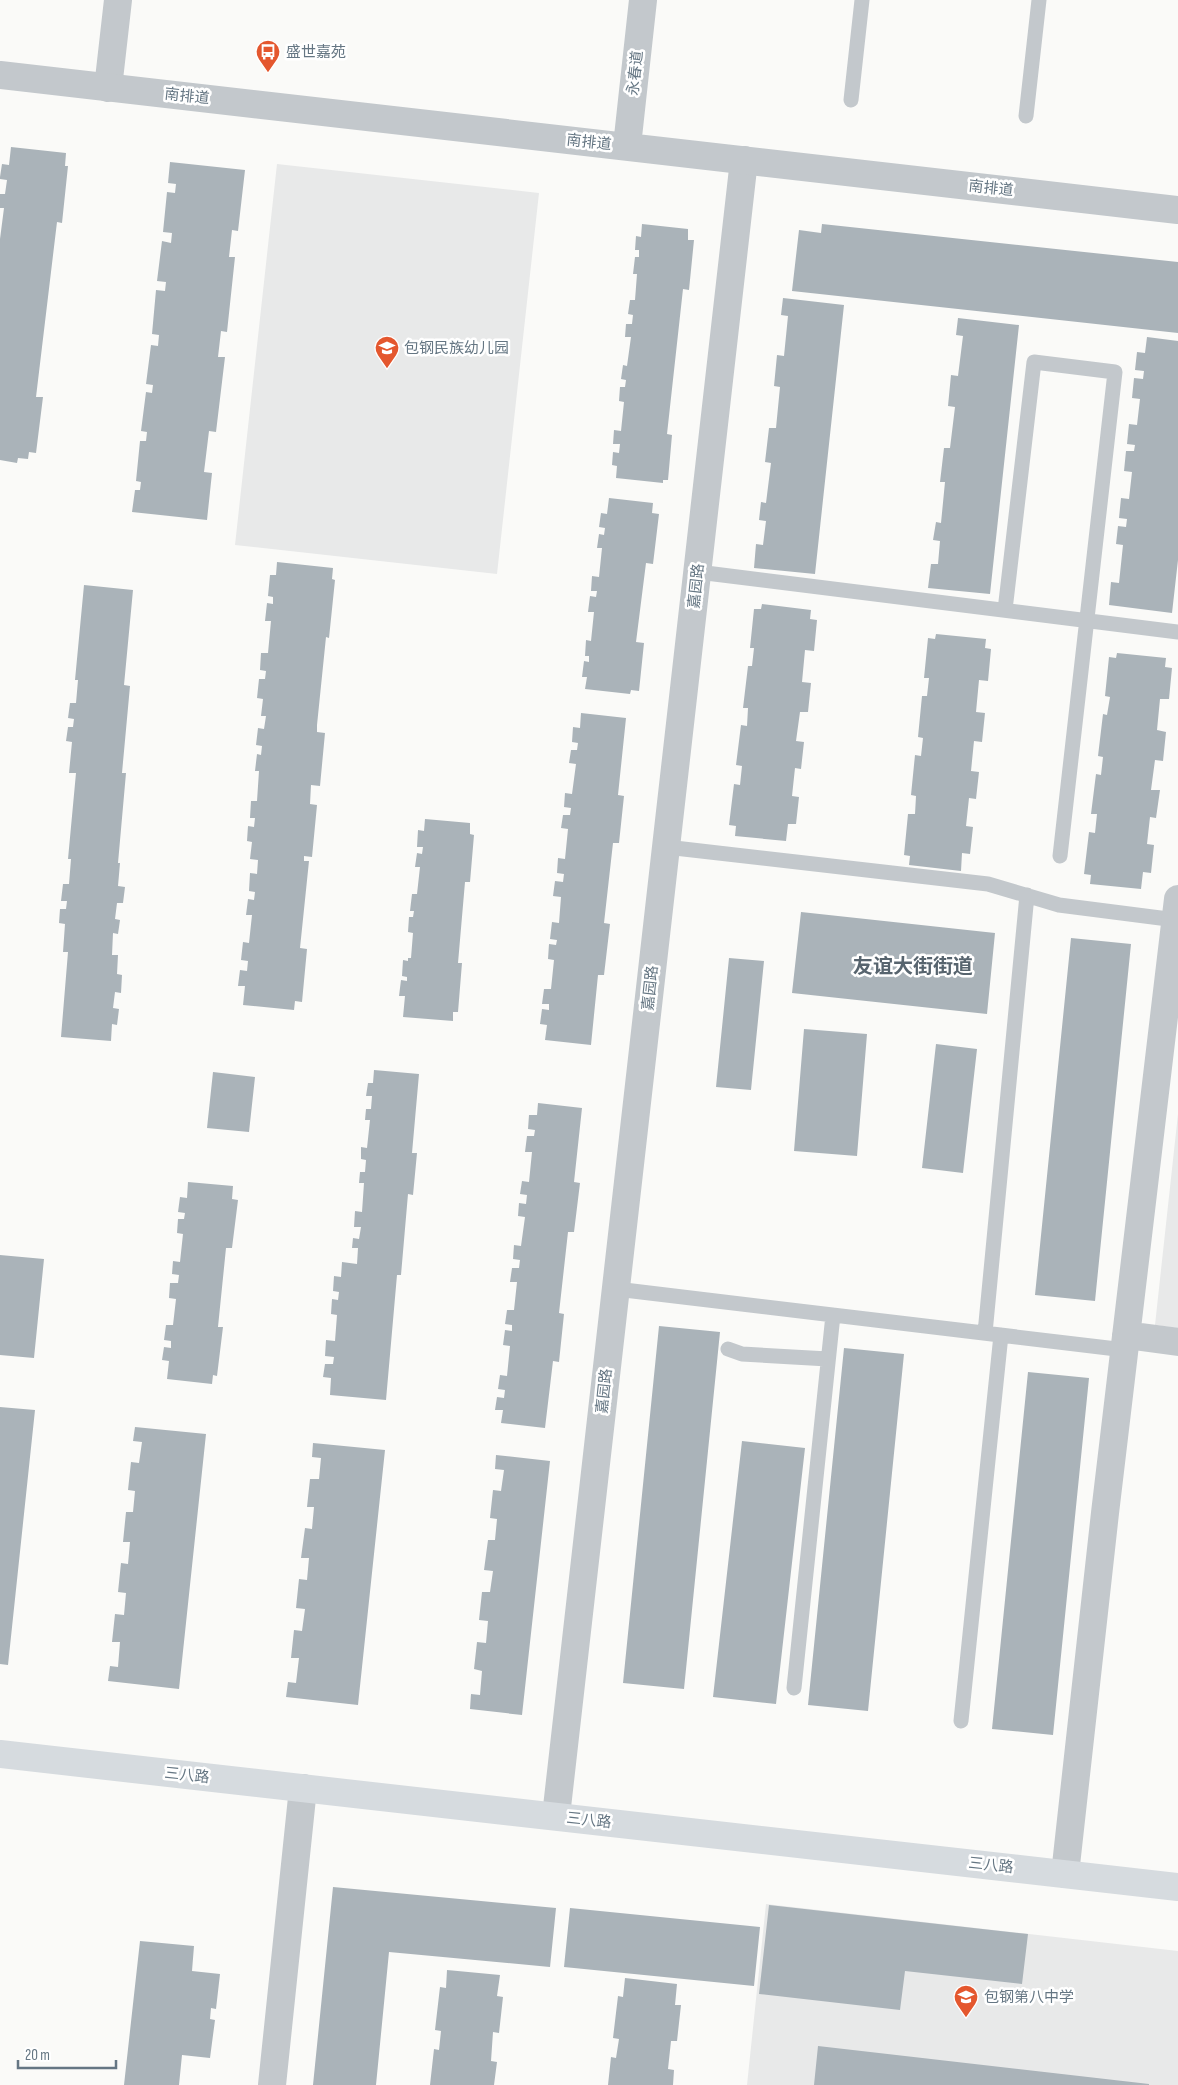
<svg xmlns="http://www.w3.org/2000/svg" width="1178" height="2085" font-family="'Sofia Sans Condensed','Noto Sans SC',sans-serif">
	<rect width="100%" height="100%" fill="#fafaf8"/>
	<!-- built -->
	<path fill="#e8e9e9" d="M277 164 539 193 497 574 235 545Z
		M1178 1114V1328L1155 1325Z
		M766 1904 1178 1951V2085H747Z"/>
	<!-- building -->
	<path fill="#aab3b9" d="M11 147 66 153 65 166H68L62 223 57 222 36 397H43L36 453 29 452 28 459 18 458 17 463 0 460V239L4 208H0V194H5L7 180 0 179V177L2 164 9 165Z
		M170 162 245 170 238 231 232 230 229 257H235L227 332 221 331 218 357H225L216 432 209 431 204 472 212 473 207 520 132 512 135 490H140L141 482 136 481 140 441H146L147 432 141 431 146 392 152 393 153 385 146 384 151 345 158 346 159 335 152 334 156 290 165 291 166 282 157 281 162 241 171 243 172 233 163 232 167 192 175 193 176 184 168 183Z
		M642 224 688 229V240H694L689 290 683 289 667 434 672 435 668 480H663V483L616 478 617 466 612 465 613 452 619 453 620 444H613L614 430 621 431 624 402 619 401 620 387H625L626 380 621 379 623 365 627 366 631 337H625L626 324H632L633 315 628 314 630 300H635L637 274H633L635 257H639V250H635L636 236 641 237Z
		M822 224 1178 262V333L792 291 799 230 821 233Z
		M783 298 844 305 815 574 754 568 756 544 763 545 766 521 759 520 761 502 766 503 771 463 765 462 769 428H776L780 387 774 386 777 355 784 356 788 316 781 315Z
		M958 318 1019 325 990 594 928 588 931 564H938L940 541 933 540 936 522 941 523 945 482H940L944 448H950L955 407 948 406 951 375 958 376 963 336 956 335Z
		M1147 337 1178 341V560L1172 613 1109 605 1111 582 1119 583 1123 545 1116 544 1118 526 1126 527 1127 519 1119 518 1121 498 1129 499 1132 472 1124 471 1126 451H1134L1135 445 1127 444 1129 424 1137 425 1140 399 1132 398 1134 378 1143 379 1144 371 1135 370 1137 352 1145 353Z
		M609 498 653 503 652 513 659 514 653 564 646 563 636 642 644 643 639 691 631 690 630 694 585 689 587 677H582L584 661 589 662V656H585L586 640 591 641 594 612H588L590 596 596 597 597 591H591L592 576 599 577 602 548H597L599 534 604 535 605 528 599 527 601 513 607 514Z
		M277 562 333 568 332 579 335 580 329 638 326 637 317 725V732L325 733 320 786 311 785 310 804 317 805 312 857 304 856V861H309L300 948 307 949 302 1002 295 1001 294 1010 243 1005 245 986H238L240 970 247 971 248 961 241 960 243 942 249 943 252 915H246L248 899 254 900 255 892 249 891 250 873 257 874 258 860 250 859 252 842 247 841 248 826 254 827 255 818H250L251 801H257L259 771H255L257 754 261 755 262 746 256 745 258 728 264 729 266 716H261L263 699 257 698 259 679H265L266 671 260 670 261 653H268L271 621H265L267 603 273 604V597L268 596 270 575H276Z
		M84 585 133 590 124 685 130 686 122 773H126L118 863H120L118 886 125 887 123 903H117L115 919 120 920 118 934 113 933 112 955H118L117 974 122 975 121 993 115 992 113 1008 119 1009 117 1025 112 1024 111 1041 61 1037 68 952H63L65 924 59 923 60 909H66L67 901H61L63 884H69L71 859H68L76 773H69L72 742 66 741 68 727H73L74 719 68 718 70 703H76L78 680H75Z
		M762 604 811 610 810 619 817 620 814 651 805 650 802 682 811 683 808 712H800L796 741 804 742 801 769 795 768 792 796 799 797 796 824H788L786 841 735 836 736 826 729 825 734 784 740 785 742 766 736 765 741 725 747 726 748 708H743L748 666H752L754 648H750L754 609H761Z
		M936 634 986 639 985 648 991 649 988 681 979 680 976 712 985 713 982 742 974 741 971 771 979 772 976 799 969 798 966 826 973 827 970 854 962 853 961 871 909 865 910 856 904 855 908 814H915L916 796 911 795 915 755 921 756 923 738 918 737 922 696H927L929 678H924L928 638 935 639Z
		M1117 653 1166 658 1165 667 1172 668 1169 699H1160L1157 730 1166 732 1163 761 1155 760 1151 790H1160L1156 818 1150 817 1147 844 1154 845 1151 873 1143 872 1141 889 1090 884 1091 875 1084 874 1089 832 1095 833 1097 814H1091L1096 774 1101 775 1103 757 1098 756 1103 714 1107 715 1110 697 1105 696 1109 657 1116 658Z
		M581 713 626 718 618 795 624 796 619 843H613L604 923 610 924 604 975H598L591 1045 545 1040 547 1025 540 1024 542 1009 549 1010V1004H542L544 989H551L554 960 548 959 549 944 556 945 557 940 550 939 552 922 559 923 561 897 553 896 555 881 563 882 564 874 557 873 558 858 565 859 568 829 561 828 563 815H570L571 808 564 807 565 793 572 794 576 764 569 763 571 750H577L578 743 572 742 573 727 580 728Z
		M425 819 470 823V834L474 835 470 882H465L458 963H462L458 1012H453V1021L403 1017 405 996H399L401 980 407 981V977L402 976 403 960 408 961V958H411L413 933 408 932 409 917H413L414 911H410L412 894H417L420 867H415L417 853 422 854 423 847H417L418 830 424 831Z
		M801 912 995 933 987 1014 792 993Z
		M1071 938 1131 944 1095 1301 1035 1295Z
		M729 958 764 961 751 1090 716 1087Z
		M804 1029 867 1034 857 1156 794 1151Z
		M936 1044 977 1049 963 1173 922 1168Z
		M374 1070 419 1074 412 1153H417L413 1195 408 1194 401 1275H397L386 1400 330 1395 331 1378 323 1377 325 1364H333L334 1357 325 1356 326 1340 335 1341 337 1315 331 1314 332 1299 338 1300 339 1292 333 1291 334 1276 341 1277 342 1262 357 1264 358 1248H352L353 1238 359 1239 361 1227H354L355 1211 362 1212 364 1183H359L360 1172H365L366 1160 361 1159V1147L367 1148 370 1120H365L366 1109H371L372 1096H366L368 1083H373Z
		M213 1072 255 1077 249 1132 207 1128Z
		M538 1103 582 1108 574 1182 580 1183 574 1232H568L559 1313 564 1314 559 1362 553 1361 545 1428 501 1423 503 1410H495L497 1397 504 1398 505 1390 498 1389 500 1375 507 1376 510 1346 503 1345 505 1330 512 1331V1325L505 1324 507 1310H514L517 1282H510L512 1268H519L520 1260 513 1259 514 1245 521 1246 525 1217 518 1216 519 1203 526 1204 527 1195 520 1194 522 1181 529 1182 532 1152H525L527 1136H534L535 1130 528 1129 529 1115H537Z
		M188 1182 233 1186 232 1199 238 1200 232 1248H226L218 1327H223L217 1376 213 1375 212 1384 167 1379 169 1361 162 1360 164 1347 171 1348V1341L164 1340 166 1325H173L176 1299 169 1298 170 1283H178L179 1275 172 1274 173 1261 180 1262 183 1234 177 1233 178 1219H184L185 1213 178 1212 180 1197 187 1198Z
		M0 1255 44 1259 34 1358 0 1355Z
		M659 1326 720 1332 684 1689 623 1683Z
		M844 1348 904 1354 868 1711 808 1705Z
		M1028 1372 1089 1378 1053 1735 992 1729Z
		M0 1407 35 1410 8 1665 0 1664Z
		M135 1427 206 1434 179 1689 108 1681 110 1666 118 1667 120 1642H112L115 1614 124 1615 126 1593 118 1592 121 1563 128 1564 130 1542H123L126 1512H133L135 1491 128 1490 131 1462 139 1463 142 1442 133 1441Z
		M742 1441 805 1448 776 1704 713 1697Z
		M313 1443 385 1450 358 1705 286 1697 288 1682 296 1683 299 1658H291L294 1630 302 1631 305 1609 296 1608 299 1579 307 1580 309 1558H301L305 1528 312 1529 314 1507H307L310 1479H319L321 1458 312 1457Z
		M496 1455 550 1461 522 1715 470 1709 471 1694 480 1695 482 1671 474 1669 477 1642 486 1643 488 1621 479 1620 482 1592H490L493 1571 484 1570 488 1540H495L497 1519 490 1518 493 1490 501 1491 504 1470 495 1469Z
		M333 1887 556 1908 550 1967 389 1952 376 2085H313Z
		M769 1905 1028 1934 1022 1984 905 1971 900 2010 759 1994Z
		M570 1908 760 1927 754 1986 564 1967Z
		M140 1941 194 1946 192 1971 220 1974 216 2009 211 2008 210 2019 215 2020 210 2058 182 2055 179 2085H124Z
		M447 1970 500 1975 497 1996 503 1997 499 2033 493 2032 491 2061 497 2062 494 2085H430L434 2049 439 2050 441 2031 435 2030 440 1987 446 1988Z
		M625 1978 677 1984 675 2005H681L677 2041H671L668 2069 674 2070 673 2085H608L611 2057 616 2058 619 2039 613 2038 618 1996 623 1997Z
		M818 2046 1149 2084V2085H814Z"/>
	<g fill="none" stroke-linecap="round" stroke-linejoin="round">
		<!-- service -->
		<path stroke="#c3c8cc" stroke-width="15" d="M851 100 862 0
			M1026 116 1039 0
			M698 572 1178 632
			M1005 610 1034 362 1115 372 1060 856
			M666 847 988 884 1059 905 1176 920
			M616 1289 1125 1350
			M985 1333 1027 895
			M728 1349 742 1354 828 1359
			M794 1688 833 1315
			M961 1721 1001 1335"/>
		<!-- minor -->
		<path stroke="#c3c8cc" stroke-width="28" d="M108 88 118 0
			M1126 1335 1178 1342
			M556 1816 744 160
			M1065 1874 1105 1513 1178 899
			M272 2085 303 1788"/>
		<!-- tertiary -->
		<path stroke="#c3c8cc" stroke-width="28" d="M0 75 1178 210
			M627 146 643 0"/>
		<!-- secondary -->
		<path stroke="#d6dbdf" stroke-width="28" d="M0 1754 1178 1887"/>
	</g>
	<!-- icons -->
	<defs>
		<symbol id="bus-pin" viewBox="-11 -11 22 30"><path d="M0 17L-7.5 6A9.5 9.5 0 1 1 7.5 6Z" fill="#e4572e" stroke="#fff"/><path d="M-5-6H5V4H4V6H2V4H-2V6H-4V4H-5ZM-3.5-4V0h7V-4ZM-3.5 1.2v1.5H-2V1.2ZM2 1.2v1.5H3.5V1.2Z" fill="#fff"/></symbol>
		<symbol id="school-pin" viewBox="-11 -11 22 30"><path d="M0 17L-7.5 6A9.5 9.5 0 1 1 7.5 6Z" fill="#e4572e" stroke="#fff"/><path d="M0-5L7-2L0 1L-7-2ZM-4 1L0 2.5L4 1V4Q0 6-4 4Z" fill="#fff"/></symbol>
	</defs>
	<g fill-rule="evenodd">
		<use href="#bus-pin" x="254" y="38" width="28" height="38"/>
		<use href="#school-pin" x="373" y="334" width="28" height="38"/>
		<use href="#school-pin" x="952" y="1983" width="28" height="38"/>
	</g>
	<g text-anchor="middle" stroke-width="5" stroke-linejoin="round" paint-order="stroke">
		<!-- poi labels -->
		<g font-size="15" fill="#657683" stroke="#fff" text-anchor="start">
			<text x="286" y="57">盛世嘉苑</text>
			<text x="404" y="353">包钢民族幼儿园</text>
			<text x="984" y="2002">包钢第八中学</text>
		</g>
		<!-- street labels -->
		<g font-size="15" fill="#657683" stroke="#fff">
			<text transform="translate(635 73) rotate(-84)" y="5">永春道</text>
			<text transform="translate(187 96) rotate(6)" y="5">南排道</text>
			<text transform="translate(589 142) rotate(6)" y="5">南排道</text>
			<text transform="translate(991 188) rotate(6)" y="5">南排道</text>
			<text transform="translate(696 586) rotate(-84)" y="5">嘉园路</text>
			<text transform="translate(650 988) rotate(-84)" y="5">嘉园路</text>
			<text transform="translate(604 1391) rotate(-84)" y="5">嘉园路</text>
			<text transform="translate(187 1775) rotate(6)" y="5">三八路</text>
			<text transform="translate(589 1820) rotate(6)" y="5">三八路</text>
			<text transform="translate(991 1865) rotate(6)" y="5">三八路</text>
		</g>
		<!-- district labels -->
		<g font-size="20" font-weight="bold" fill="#57646e" stroke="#fff">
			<text x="913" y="973">友谊大街街道</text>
		</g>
	</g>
	<!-- scale -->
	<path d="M18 2060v8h98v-8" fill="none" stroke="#657683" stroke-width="2.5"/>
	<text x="25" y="2060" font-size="15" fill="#657683" stroke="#ffffff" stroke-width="4" paint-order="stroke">20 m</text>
</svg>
